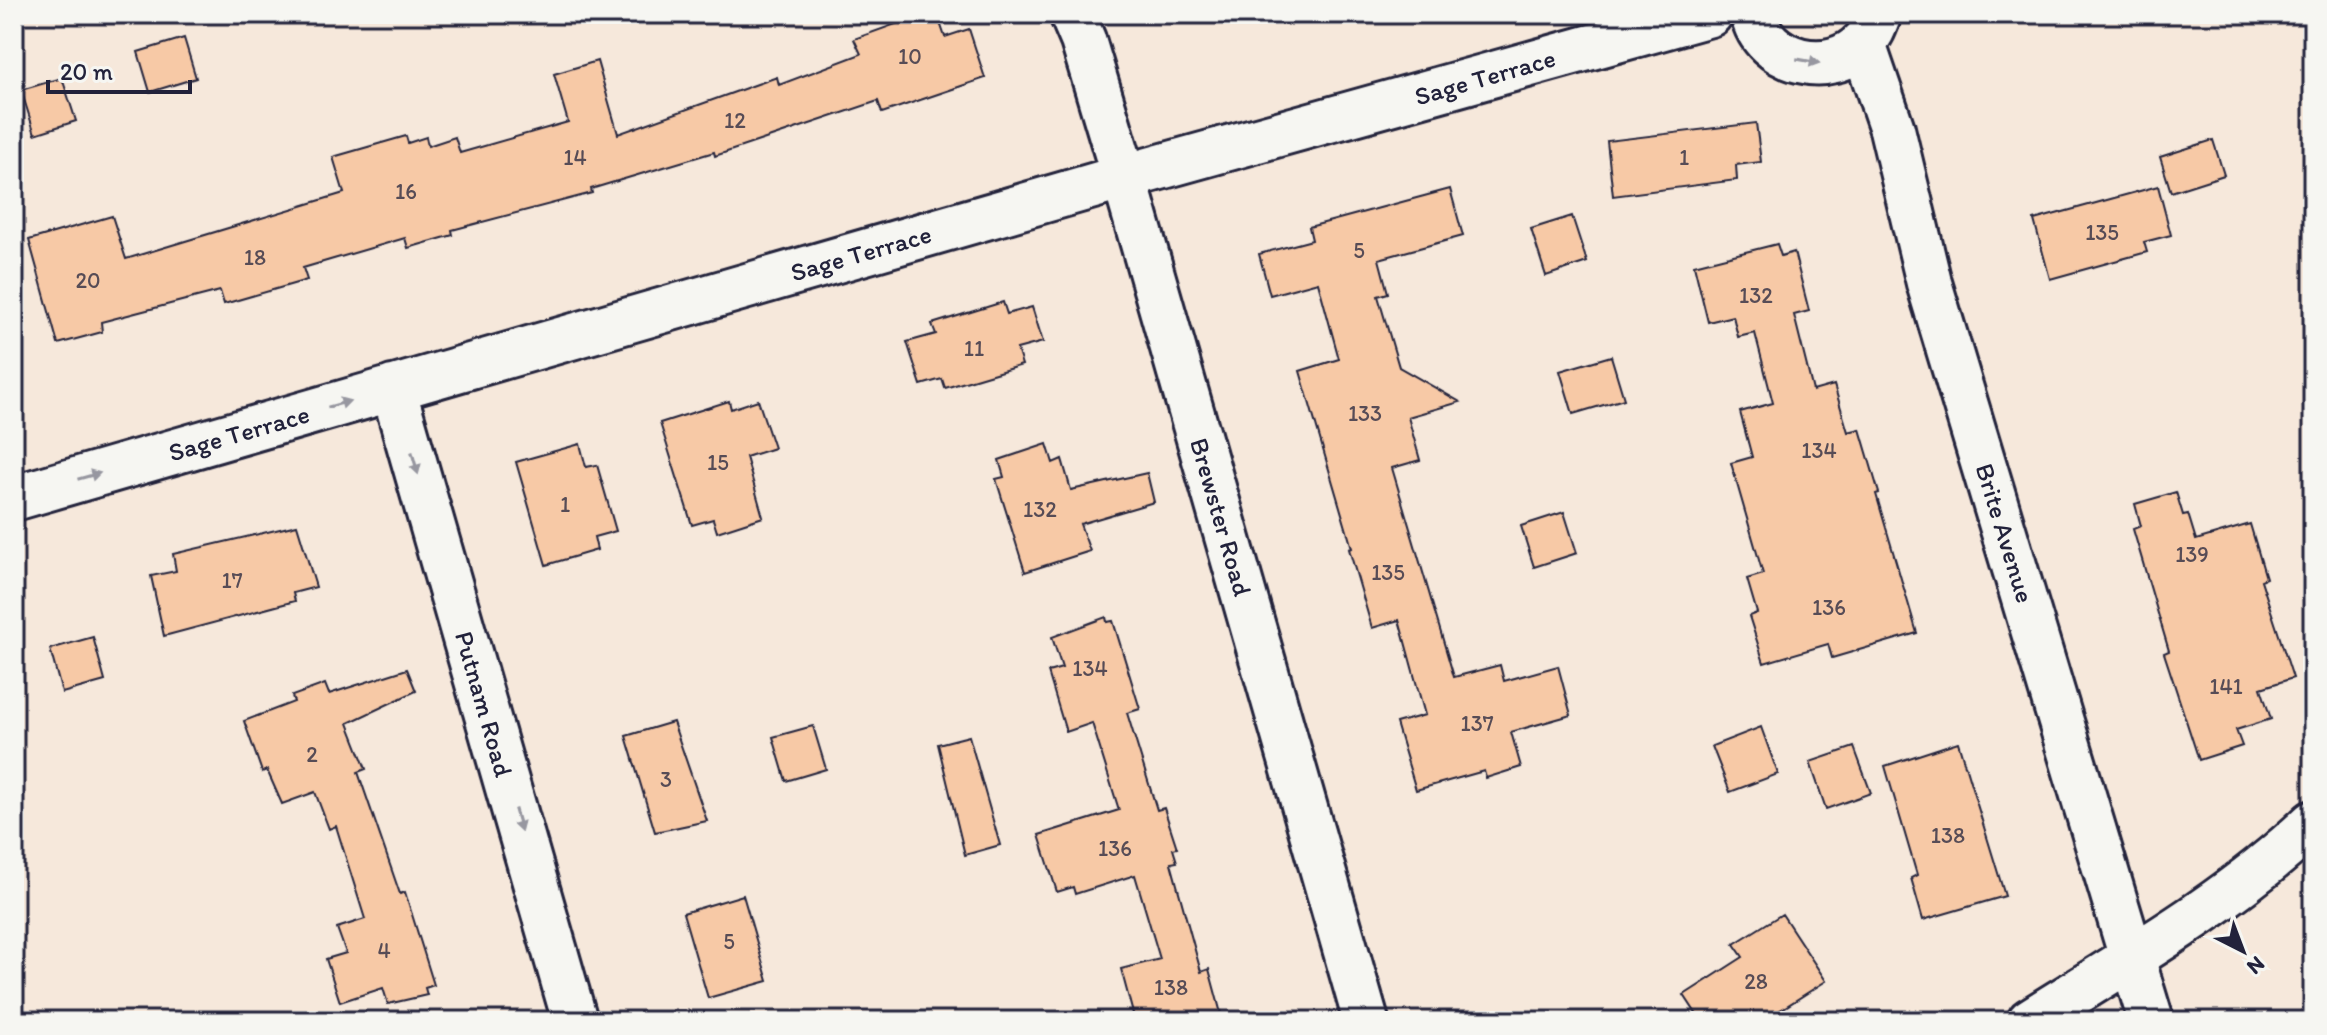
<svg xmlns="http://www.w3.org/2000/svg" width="2327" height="1035" font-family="Itim,sans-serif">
	<rect width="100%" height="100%" fill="#f6e8db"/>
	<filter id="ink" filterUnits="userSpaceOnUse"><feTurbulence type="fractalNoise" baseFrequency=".0125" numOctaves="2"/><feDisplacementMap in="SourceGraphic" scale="16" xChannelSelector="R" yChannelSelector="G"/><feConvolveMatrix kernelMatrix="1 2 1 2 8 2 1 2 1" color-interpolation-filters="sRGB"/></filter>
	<g filter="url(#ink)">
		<!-- building -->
		<path fill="#f7c9a6" stroke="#22223b" stroke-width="2" d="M893 14H937L945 37 969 29 985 78 882 113 878 101 715 156 714 152 591 189 592 193 452 230 453 235 408 248 405 238 303 268 307 280 224 304 220 291 101 322 102 332 58 344 29 240 112 216 126 259 344 193 333 157 406 136 408 143 426 137 428 146 455 137 460 153 568 122 554 74 597 61 618 134 777 77 779 85 861 54 854 39 896 24Z
			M184 38 196 78 150 92 138 52Z
			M62 78 76 121 35 134 21 90Z
			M1756 123 1761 162 1736 165 1737 180 1613 196 1607 141Z
			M2213 140 2224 175 2171 192 2160 157Z
			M2158 186 2171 235 2144 242 2147 252 2050 279 2034 220Z
			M1450 189 1463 236 1379 259 1388 293 1378 296 1399 367 1460 402 1408 417 1420 460 1392 468 1454 677 1500 665 1504 681 1558 666 1571 715 1511 732 1521 767 1486 778 1484 771 1416 790 1396 723 1425 715 1399 620 1372 628 1349 549 1352 548 1300 371 1339 359 1318 282 1270 295 1259 254 1312 240 1309 227Z
			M1572 216 1587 262 1546 276 1531 229Z
			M1777 244 1781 256 1794 252 1809 311 1794 315 1813 391 1834 385 1848 432 1860 429 1879 493 1876 494 1917 633 1832 658 1828 644 1764 663 1749 616 1757 613 1747 579 1763 574 1731 463 1752 457 1740 412 1773 403 1755 333 1738 337 1733 316 1708 322 1694 265Z
			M1003 302 1007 314 1032 307 1043 342 1017 349 1022 365 945 388 942 379 921 385 907 342 936 334 932 324Z
			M1611 356 1624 399 1573 414 1560 371Z
			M758 400 774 448 746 457 763 517 717 532 713 519 692 525 660 423 729 401 731 409Z
			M580 444 586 467 597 465 616 531 594 537 597 550 546 565 516 462Z
			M1047 444 1053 463 1062 459 1071 490 1147 473 1154 502 1080 524 1090 551 1025 572 996 479 1004 477 999 460Z
			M2176 492 2183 515 2188 514 2196 540 2250 524 2266 578 2261 580 2293 678 2261 688 2271 719 2236 730 2242 746 2199 760 2164 653 2169 651 2133 529 2141 526 2135 504Z
			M1564 512 1577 553 1534 567 1521 526Z
			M297 525 316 587 293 593 295 601 164 636 151 576 176 571 173 554Z
			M1106 617 1107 622 1113 621 1140 709 1127 713 1157 810 1164 808 1177 848 1173 849 1177 862 1171 863 1201 972 1209 969 1223 1021H1135L1121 969 1160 959 1135 875 1075 894 1073 887 1057 892 1039 835 1119 810 1092 723 1066 732 1048 672 1062 668 1052 637Z
			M93 637 105 681 62 693 50 649Z
			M407 669 416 691 348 723 366 769 358 772 400 894 405 892 434 985 425 988 427 995 388 1004 383 988 340 1002 326 959 346 953 337 928 365 919 336 826 329 829 315 792 282 804 267 770 262 772 244 721 294 702 292 696 325 684 329 694Z
			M673 722 707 821 655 832 626 736Z
			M813 726 826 769 786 781 773 737Z
			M1761 727 1778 774 1730 792 1712 746Z
			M969 736 1000 845 965 855 938 744Z
			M1958 742 2005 896 1923 920 1911 878 1917 875 1885 766Z
			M1854 747 1871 793 1826 809 1810 762Z
			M743 895 768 981 708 998 683 913Z
			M1782 914 1826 981 1763 1021H1701L1684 995 1743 957 1734 944Z"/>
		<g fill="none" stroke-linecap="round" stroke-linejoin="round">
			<defs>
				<path id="minor" d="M1072 14 1083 40 1124 177 1366 1021
					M1753 14C1763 63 1831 79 1864 42 1872 34 1875 24 1879 14
					M1863 44 1892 129 1929 283 2151 1021
					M393 388 575 1021
					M14 498 1124 177 1710 14
					M2030 1021C2127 960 2230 902 2313 823"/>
			</defs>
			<!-- minor casing -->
			<use href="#minor" stroke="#22223b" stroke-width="50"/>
			<!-- minor -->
			<use href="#minor" stroke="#f6f6f2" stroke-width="44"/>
		</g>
		<!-- one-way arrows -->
		<defs><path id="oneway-solid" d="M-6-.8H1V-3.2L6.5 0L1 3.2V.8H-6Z" transform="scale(2)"/></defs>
		<g fill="#9797a0">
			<use href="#oneway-solid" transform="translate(1808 61) rotate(10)"/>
			<use href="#oneway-solid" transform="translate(339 404) rotate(-16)"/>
			<use href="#oneway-solid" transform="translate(415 463) rotate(74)"/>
			<use href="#oneway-solid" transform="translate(89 476) rotate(-16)"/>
			<use href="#oneway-solid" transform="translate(518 820) rotate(74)"/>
		</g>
	</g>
	<g text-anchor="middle" stroke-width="6" stroke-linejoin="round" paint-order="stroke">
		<!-- number labels -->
		<g font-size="22" fill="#574c56">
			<text x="910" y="64">10</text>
			<text x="735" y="128">12</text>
			<text x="575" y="165">14</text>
			<text x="1684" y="165">1</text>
			<text x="406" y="199">16</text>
			<text x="2102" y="240">135</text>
			<text x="1359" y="258">5</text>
			<text x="255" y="265">18</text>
			<text x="88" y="288">20</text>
			<text x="1756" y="303">132</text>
			<text x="974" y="356">11</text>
			<text x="1365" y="421">133</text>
			<text x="1819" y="458">134</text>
			<text x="718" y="470">15</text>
			<text x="565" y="512">1</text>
			<text x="1040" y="517">132</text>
			<text x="2192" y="562">139</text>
			<text x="1388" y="580">135</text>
			<text x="232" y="588">17</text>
			<text x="1829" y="615">136</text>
			<text x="1090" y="676">134</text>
			<text x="2226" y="694">141</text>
			<text x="1477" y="731">137</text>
			<text x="312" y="762">2</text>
			<text x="666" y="787">3</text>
			<text x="1948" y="843">138</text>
			<text x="1115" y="856">136</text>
			<text x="729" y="949">5</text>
			<text x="384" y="958">4</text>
			<text x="1756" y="989">28</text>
			<text x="1171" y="995">138</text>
		</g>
		<!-- street labels -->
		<g font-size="26" fill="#22223b" stroke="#f6f6f2">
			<text transform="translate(1485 77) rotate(-16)" y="9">Sage Terrace</text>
			<text transform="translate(861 253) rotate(-16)" y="9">Sage Terrace</text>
			<text transform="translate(239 433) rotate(-16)" y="9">Sage Terrace</text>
			<text transform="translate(1221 517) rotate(74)" y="9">Brewster Road</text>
			<text transform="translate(2005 533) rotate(73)" y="9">Brite Avenue</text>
			<text transform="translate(484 704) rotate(74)" y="9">Putnam Road</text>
		</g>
	</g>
	<!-- margin -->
	<rect width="2327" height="1035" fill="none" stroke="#f6f6f2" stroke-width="48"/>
	<rect x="24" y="24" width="2279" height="987" fill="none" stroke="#22223b" stroke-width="3" filter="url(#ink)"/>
	<!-- north arrow -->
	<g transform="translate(2243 951) rotate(138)" stroke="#f6f6f2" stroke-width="6" paint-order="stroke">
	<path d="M0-6L14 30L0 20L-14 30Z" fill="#22223b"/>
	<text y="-12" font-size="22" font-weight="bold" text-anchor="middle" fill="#22223b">N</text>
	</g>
	<!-- scale -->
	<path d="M48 80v12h142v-12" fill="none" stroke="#22223b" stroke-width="4"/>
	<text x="60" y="80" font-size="24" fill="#22223b" stroke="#f6f6f2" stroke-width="6" paint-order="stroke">20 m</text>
</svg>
